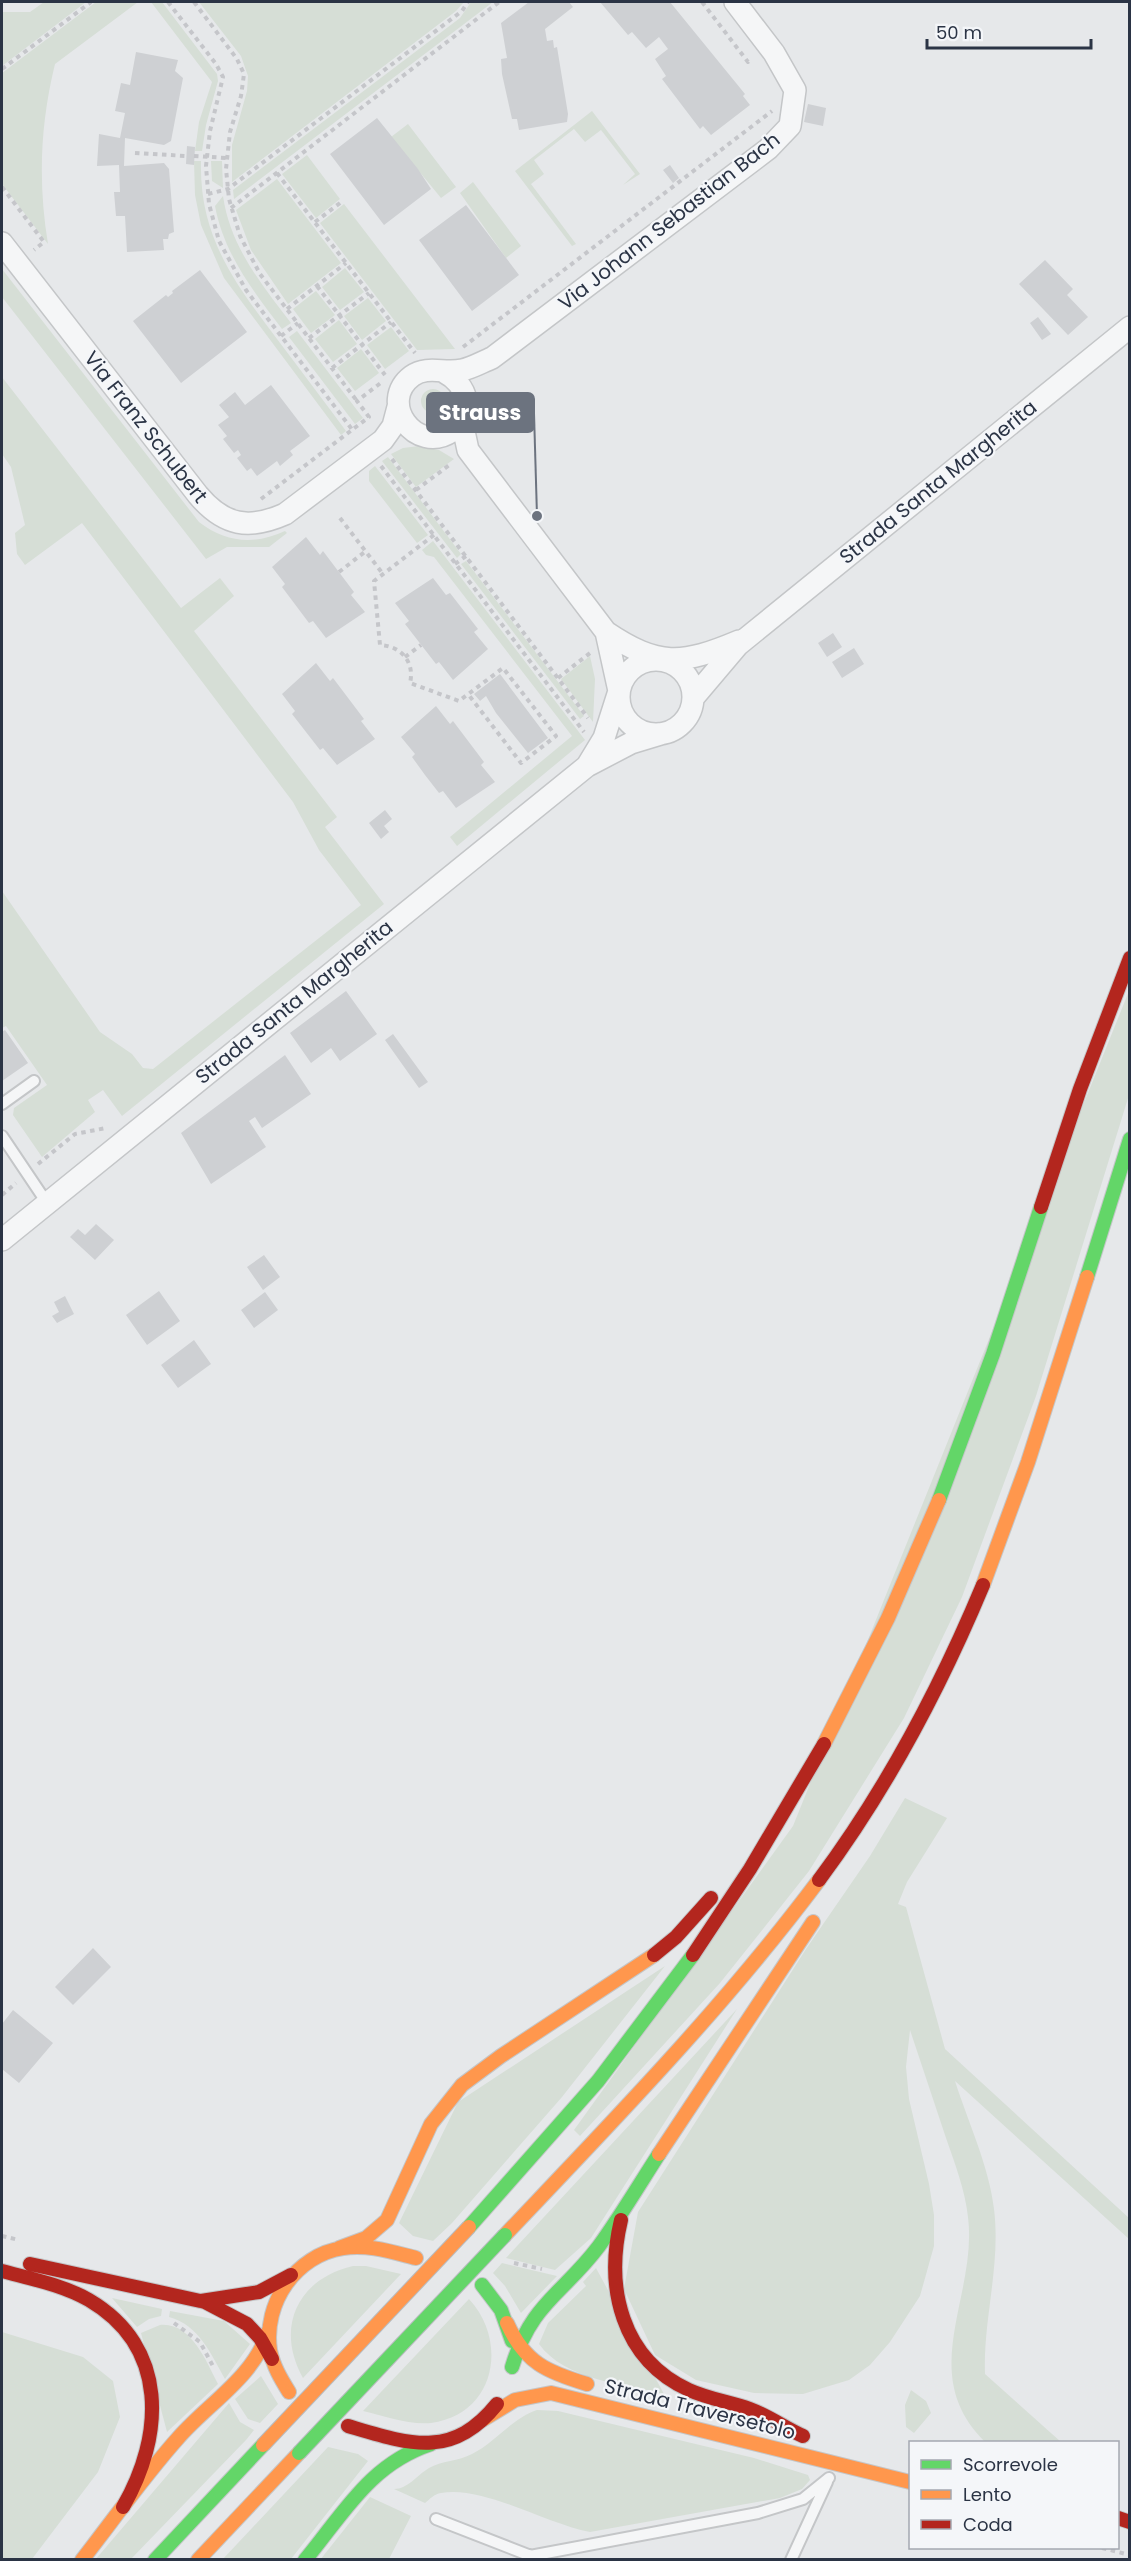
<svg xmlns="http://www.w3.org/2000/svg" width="1131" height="2561" font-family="Poppins,sans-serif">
	<rect width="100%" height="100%" fill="#e6e8ea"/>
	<!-- green -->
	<path fill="#d6ded6" d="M44 2H86L2 66V12H30Z
		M96 2H138L55 64C40 125 38 183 48 244L2 184V73Z
		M151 2H162L217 74 218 81 206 125 202 151H195L199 122 212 82Z
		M199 2H464L456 11 232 182V145L247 91 248 76 241 56Z
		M471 2H493L234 199 233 190 460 18Z
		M592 111 640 174 623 185 635 174 601 130 585 142 574 129 534 160 544 174 531 184 576 244 572 246 515 171Z
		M408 124 456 187 441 198 391 137Z
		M307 155 340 199 316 218 282 174Z
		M194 161H201C199 236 234 282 277 339 300 369 323 400 346 431L341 435 224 278 201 225 195 195Z
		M211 161H222L223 188 212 181Z
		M277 179 341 263 288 304 251 250 236 210Z
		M473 182 521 246 506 258 460 193Z
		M223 196C230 246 261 284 291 323L282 329C253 291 224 254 215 206Z
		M344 204 455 349 417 350 320 223Z
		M345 268 364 292 340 310 322 287Z
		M2 269 199 522C226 543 255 545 285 531L287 533 269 547H227L206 559 2 297Z
		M316 291 335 315 311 333 293 309Z
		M368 298 386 321 362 340 344 316Z
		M339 320 357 344 333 362 315 339Z
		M391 327 409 351 385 369 367 345Z
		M297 331 363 418 355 424 289 337Z
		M361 349 379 373 355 391 337 368Z
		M2 377 181 608 220 578 234 596 194 631 337 817 325 827 384 904 122 1116 103 1090 88 1100 95 1112 42 1157 13 1115 14 1108 47 1085 6 1026 2 1028V891L100 1032 132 1054 143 1068 153 1069 361 905 319 850 293 802 82 523 25 565 17 554 15 533 25 525 11 467 2 454Z
		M421 401a12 12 0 1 1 24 0a12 12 0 1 1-24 0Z
		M419 446 439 450 454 459 416 487 391 454 403 448Z
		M388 457 461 554 457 558 382 461Z
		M375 466 428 535 417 543 369 481V471Z
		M433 541 585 740 457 846 450 837 572 736 434 557 426 555 422 550Z
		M466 561 584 716 580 719 461 564Z
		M590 656 595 679 593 722 561 679Z
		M1129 991V1095L1036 1396 962 1597 904 1718 809 1871 720 1983 580 2136 574 2130 793 1826Z
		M905 1798 947 1818 907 1882 898 1904 906 1907 945 2049 1129 2218V2239L955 2081C968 2122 989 2166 994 2209 1001 2266 983 2318 985 2374L1061 2442H985C915 2373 978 2297 968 2217 965 2190 955 2164 946 2138 934 2102 922 2066 910 2030L906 2067 909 2099 929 2184 934 2215V2246L920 2296 890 2342 870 2365 849 2380 803 2394 754 2393 696 2380 655 2355 624 2289 638 2212 806 1949 870 1856Z
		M665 1966 562 2097 452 2223 433 2241 413 2236 399 2223 458 2102Z
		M737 2009 591 2238 555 2270 506 2258Z
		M502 2263 557 2276 521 2313 505 2286 493 2273Z
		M353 2266H366L401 2274 303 2378C275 2328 297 2279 353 2266Z
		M596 2268 664 2394C623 2384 565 2380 539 2344L548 2323 586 2286 583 2282Z
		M112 2298 162 2309 161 2316 149 2319 137 2327Z
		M469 2299C509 2342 495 2415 431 2423 408 2425 384 2416 363 2411Z
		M170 2311 224 2321 250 2344 225 2379C211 2354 199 2325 169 2317Z
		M160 2325C191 2322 206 2361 218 2384L167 2432 141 2333Z
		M2 2332 83 2357 113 2381 120 2417 98 2472 32 2559H2Z
		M261 2376 278 2404 260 2423 248 2419 235 2399Z
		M911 2390 926 2401 931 2413 914 2433 906 2427 905 2405Z
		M229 2403 240 2422 254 2430 246 2440 131 2559 95 2560Z
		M537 2410 558 2411 754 2458 808 2475 810 2480 802 2489 780 2498 590 2532C546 2524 483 2485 441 2493 434 2494 430 2499 425 2503L394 2489C408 2489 417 2475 429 2468 441 2461 459 2461 472 2454 496 2442 511 2419 537 2410Z
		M328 2447 358 2454 368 2461 291 2559 222 2560Z
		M370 2497 411 2516 389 2559 320 2560Z"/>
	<!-- building -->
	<path fill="#ced0d3" d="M529 2H569L573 7 545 29 547 41 553 40 554 48 557 47 568 114 567 122 519 130 517 119H512L502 74 501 59 507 58 501 23Z
		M600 2H670L745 94 743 96 750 105 711 135 703 126 700 129 662 79 666 76 655 59 668 49 659 37 646 48 632 32 628 35Z
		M136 52 178 60 175 71 183 78 171 141 164 145 125 138 124 166 164 163 169 169 174 232 169 234 168 239H163L164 250 127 252 125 216H116L114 192H120L119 165 97 166 99 134 120 138 125 113 115 111 121 83 130 85Z
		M808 104 826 108 823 126 804 122Z
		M377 118 418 169 431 189 384 225 330 154Z
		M187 146 195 147 194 165 186 164Z
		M670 165 679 178 673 183 663 170Z
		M466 205 519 275 472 311 419 240Z
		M1045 260 1073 289 1067 295 1088 317 1068 335 1019 284Z
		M200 270 247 332 181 383 133 321 166 295 168 297 173 293 172 291Z
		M1038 317 1051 334 1042 340 1030 323Z
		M271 385 310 436 290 451 293 455 280 466 277 461 257 476 251 468 247 471 237 458 241 455 238 450 234 453 223 439 227 436 218 425 229 417 219 405 235 392 245 405Z
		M306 537 320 555 323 551 354 592 351 595 365 612 326 638 313 621 309 623 282 587 285 584 272 567Z
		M433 578 446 595 450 593 478 629 474 632 488 649 453 680 439 662 436 664 405 624 409 621 395 603Z
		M833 633 842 647 827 657 818 643Z
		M854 648 864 664 842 678 832 662Z
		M316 663 330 681 333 678 364 719 361 721 375 739 337 765 323 748 320 750 292 714 295 711 282 694Z
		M500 674 548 738 528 753 496 713 486 696 480 701 474 694Z
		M436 706 450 724 453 721 484 762 481 765 495 782 456 808 443 791 439 793 425 775 412 757 415 754 401 737Z
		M385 810 392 819 384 826 389 832 381 839 369 823Z
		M346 991 377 1034 340 1061 331 1048 311 1063 290 1033Z
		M5 1030 28 1063 2 1081V1032Z
		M393 1034 428 1082 419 1088 385 1040Z
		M285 1055 311 1094 262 1128 255 1117 249 1121 266 1147 211 1184 181 1133Z
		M96 1224 114 1240 95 1260 70 1237 78 1229 85 1235Z
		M264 1255 280 1277 263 1290 247 1267Z
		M159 1291 180 1321 147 1345 126 1315Z
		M265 1292 278 1310 254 1328 241 1310Z
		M65 1296 74 1314 57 1323 52 1316 59 1312 54 1302Z
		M194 1340 211 1364 178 1388 161 1365Z
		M93 1948 111 1967 73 2005 55 1987Z
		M13 2010 53 2043 19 2083 2 2069V2024Z"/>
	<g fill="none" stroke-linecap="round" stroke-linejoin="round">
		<defs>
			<path id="lane" d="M2 1104 34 1081
				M2 1136 47 1203
				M436 2519 536 2558
				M530 2556 758 2513 803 2499 829 2478
				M791 2560 827 2482"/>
			<path id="street" d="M2 243 198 495C224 526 249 530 285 514L383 440 393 426 398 407
				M444 372C467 384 477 414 452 431 416 456 377 402 412 376 427 365 445 374 462 370 472 368 482 362 492 358L768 149 790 126 795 90 774 53 735 2
				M462 422 468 450 606 632C658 667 682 665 739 641
				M619 697a37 37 0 1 1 74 0a37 37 0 1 1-74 0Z
				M694 697 738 645 1130 327
				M587 766 604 738 619 691 606 632
				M2 1240 587 766 631 743 664 733"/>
			<path id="fast" d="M1087 1277 1130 1139
				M939 1500 993 1354 1041 1207
				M469 2227 598 2081 693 1955
				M482 2285 501 2310 512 2341
				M512 2367C531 2303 563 2294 599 2246 620 2217 639 2185 659 2154
				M155 2560 263 2445
				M305 2560C344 2513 370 2464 431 2444"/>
			<path id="slow" d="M983 1585 1028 1462 1087 1277
				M824 1744 888 1618 939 1500
				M659 2154 813 1922
				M505 2235C614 2120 724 2007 819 1880
				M339 2248 366 2238 387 2220 431 2124 462 2085 501 2056 654 1955
				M507 2323C525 2363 547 2372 587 2384
				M289 2392C281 2379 273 2366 270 2350 263 2303 296 2255 343 2248 368 2244 392 2252 416 2258
				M484 2419 515 2400 551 2393 910 2482
				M82 2560C114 2519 144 2476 179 2437 211 2401 253 2378 269 2330
				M198 2560 299 2453"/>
			<path id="jam" d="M1041 1207 1080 1089 1130 958
				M819 1880C886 1790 940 1688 983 1585
				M654 1955 676 1937 711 1898
				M693 1955 750 1869 824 1744
				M621 2220C605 2287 621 2359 689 2390 709 2399 730 2402 750 2409 769 2416 785 2428 803 2436
				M30 2264 205 2302 247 2324 260 2338 272 2359
				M2 2271C32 2279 63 2285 89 2300 169 2347 164 2436 123 2507
				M201 2301 259 2292 291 2275
				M348 2426C409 2444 452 2460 497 2404
				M1118 2518 1130 2522"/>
		</defs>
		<!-- lane casing -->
		<use href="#lane" stroke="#c4c6c8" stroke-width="14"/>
		<!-- street casing -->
		<use href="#street" stroke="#c4c6c8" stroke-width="24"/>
		<!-- fast casing -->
		<use href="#fast" stroke="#c4c6c8" stroke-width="16"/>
		<!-- slow casing -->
		<use href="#slow" stroke="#c4c6c8" stroke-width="16"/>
		<!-- jam casing -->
		<use href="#jam" stroke="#c4c6c8" stroke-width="16"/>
		<!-- path -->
		<path stroke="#c5c6ca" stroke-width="4" stroke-dasharray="4.5 4.5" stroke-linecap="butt" d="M168 2 216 64 223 77 210 131 206 166 209 204 219 241 246 290 354 432
			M194 2 237 59 244 74 241 96 230 132 226 169 229 199 240 236 260 274 357 401
			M702 2 748 62 752 59
			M2 69 91 2
			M135 153 186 156
			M194 156 227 158
			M277 173 415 353
			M2 187 44 242 34 250
			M208 194 228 189 462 11 468 2
			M231 208 499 2
			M315 222 340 203
			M317 286 385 375
			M287 309 346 263
			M281 336 298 323
			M309 338 369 293
			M463 347 772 111
			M332 368 391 322
			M392 459 588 718
			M381 466 584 732
			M416 490 452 463
			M261 499 369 417 357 401 382 382
			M340 518 383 574
			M434 535 374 581 380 645C401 646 415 662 410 683L459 701 503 668 556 736 521 763 468 694
			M455 564 466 556
			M339 572 366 551
			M405 657 421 645
			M558 678 590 653
			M38 1164 75 1134 106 1128
			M2 1195 16 1183
			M2 2236 19 2240
			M514 2263 542 2269
			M174 2323 200 2342 214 2368
			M1102 2548 1130 2555"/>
		<!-- lane -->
		<use href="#lane" stroke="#f5f6f7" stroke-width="10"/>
		<!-- street -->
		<use href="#street" stroke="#f5f6f7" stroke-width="21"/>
		<!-- fast -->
		<use href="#fast" stroke="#63d668" stroke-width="14"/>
		<!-- slow -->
		<use href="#slow" stroke="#ff974d" stroke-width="14"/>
		<!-- jam -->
		<use href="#jam" stroke="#b3261e" stroke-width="14"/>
		<defs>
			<path id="fast-bridge" d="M299 2453 505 2235"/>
			<path id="slow-bridge" d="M263 2445 469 2227"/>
		</defs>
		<!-- fast-bridge casing -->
		<use href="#fast-bridge" stroke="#b8bbbf" stroke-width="16" stroke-linecap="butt"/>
		<!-- slow-bridge casing -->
		<use href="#slow-bridge" stroke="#b8bbbf" stroke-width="16" stroke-linecap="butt"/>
		<!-- fast-bridge -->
		<use href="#fast-bridge" stroke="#63d668" stroke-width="14"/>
		<!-- slow-bridge -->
		<use href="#slow-bridge" stroke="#ff974d" stroke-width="14"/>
	</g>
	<g text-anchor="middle" stroke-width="4.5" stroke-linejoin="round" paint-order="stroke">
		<!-- street labels -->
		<g font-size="20" fill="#2b3445" stroke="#f4f6f9">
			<text transform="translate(669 221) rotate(-38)" y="7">Via Johann Sebastian Bach</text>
			<text transform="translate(146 427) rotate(52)" y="7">Via Franz Schubert</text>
			<text transform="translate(938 482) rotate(-39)" y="7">Strada Santa Margherita</text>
			<text transform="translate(294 1002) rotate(-39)" y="7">Strada Santa Margherita</text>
			<text transform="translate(700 2409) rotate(14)" y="7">Strada Traversetolo</text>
		</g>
	</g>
	<!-- callouts -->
	<path fill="none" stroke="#6c737f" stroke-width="2" d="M537 516L534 413"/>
	<circle fill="#6c737f" stroke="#f4f6f9" stroke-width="2" cx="537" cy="516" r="6"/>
	<rect fill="#6c737f" stroke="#6c737f" stroke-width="2" x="427" y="393" width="107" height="39" rx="6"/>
	<g font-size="21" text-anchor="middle" font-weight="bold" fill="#fff">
		<text x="480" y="420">Strauss</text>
	</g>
	<!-- border -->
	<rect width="1131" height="2561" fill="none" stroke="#2b3445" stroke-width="6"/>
	<!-- legend -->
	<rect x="909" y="2441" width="210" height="108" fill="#f4f6f9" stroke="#a4a8b1" stroke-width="1.5"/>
	<rect x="921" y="2460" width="30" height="9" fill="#63d668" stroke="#a4a8b1" stroke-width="1.5"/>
	<text x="963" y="2471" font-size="18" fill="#2b3445">Scorrevole</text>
	<rect x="921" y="2490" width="30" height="9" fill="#ff974d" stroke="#a4a8b1" stroke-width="1.5"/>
	<text x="963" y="2501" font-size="18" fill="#2b3445">Lento</text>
	<rect x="921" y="2520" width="30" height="9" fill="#b3261e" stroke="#a4a8b1" stroke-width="1.5"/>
	<text x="963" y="2531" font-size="18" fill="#2b3445">Coda</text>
	<!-- scale -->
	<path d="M927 39v9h164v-9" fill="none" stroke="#2b3445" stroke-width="3"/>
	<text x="936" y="39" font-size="18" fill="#2b3445" stroke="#f4f6f9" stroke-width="4.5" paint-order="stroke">50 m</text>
</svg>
